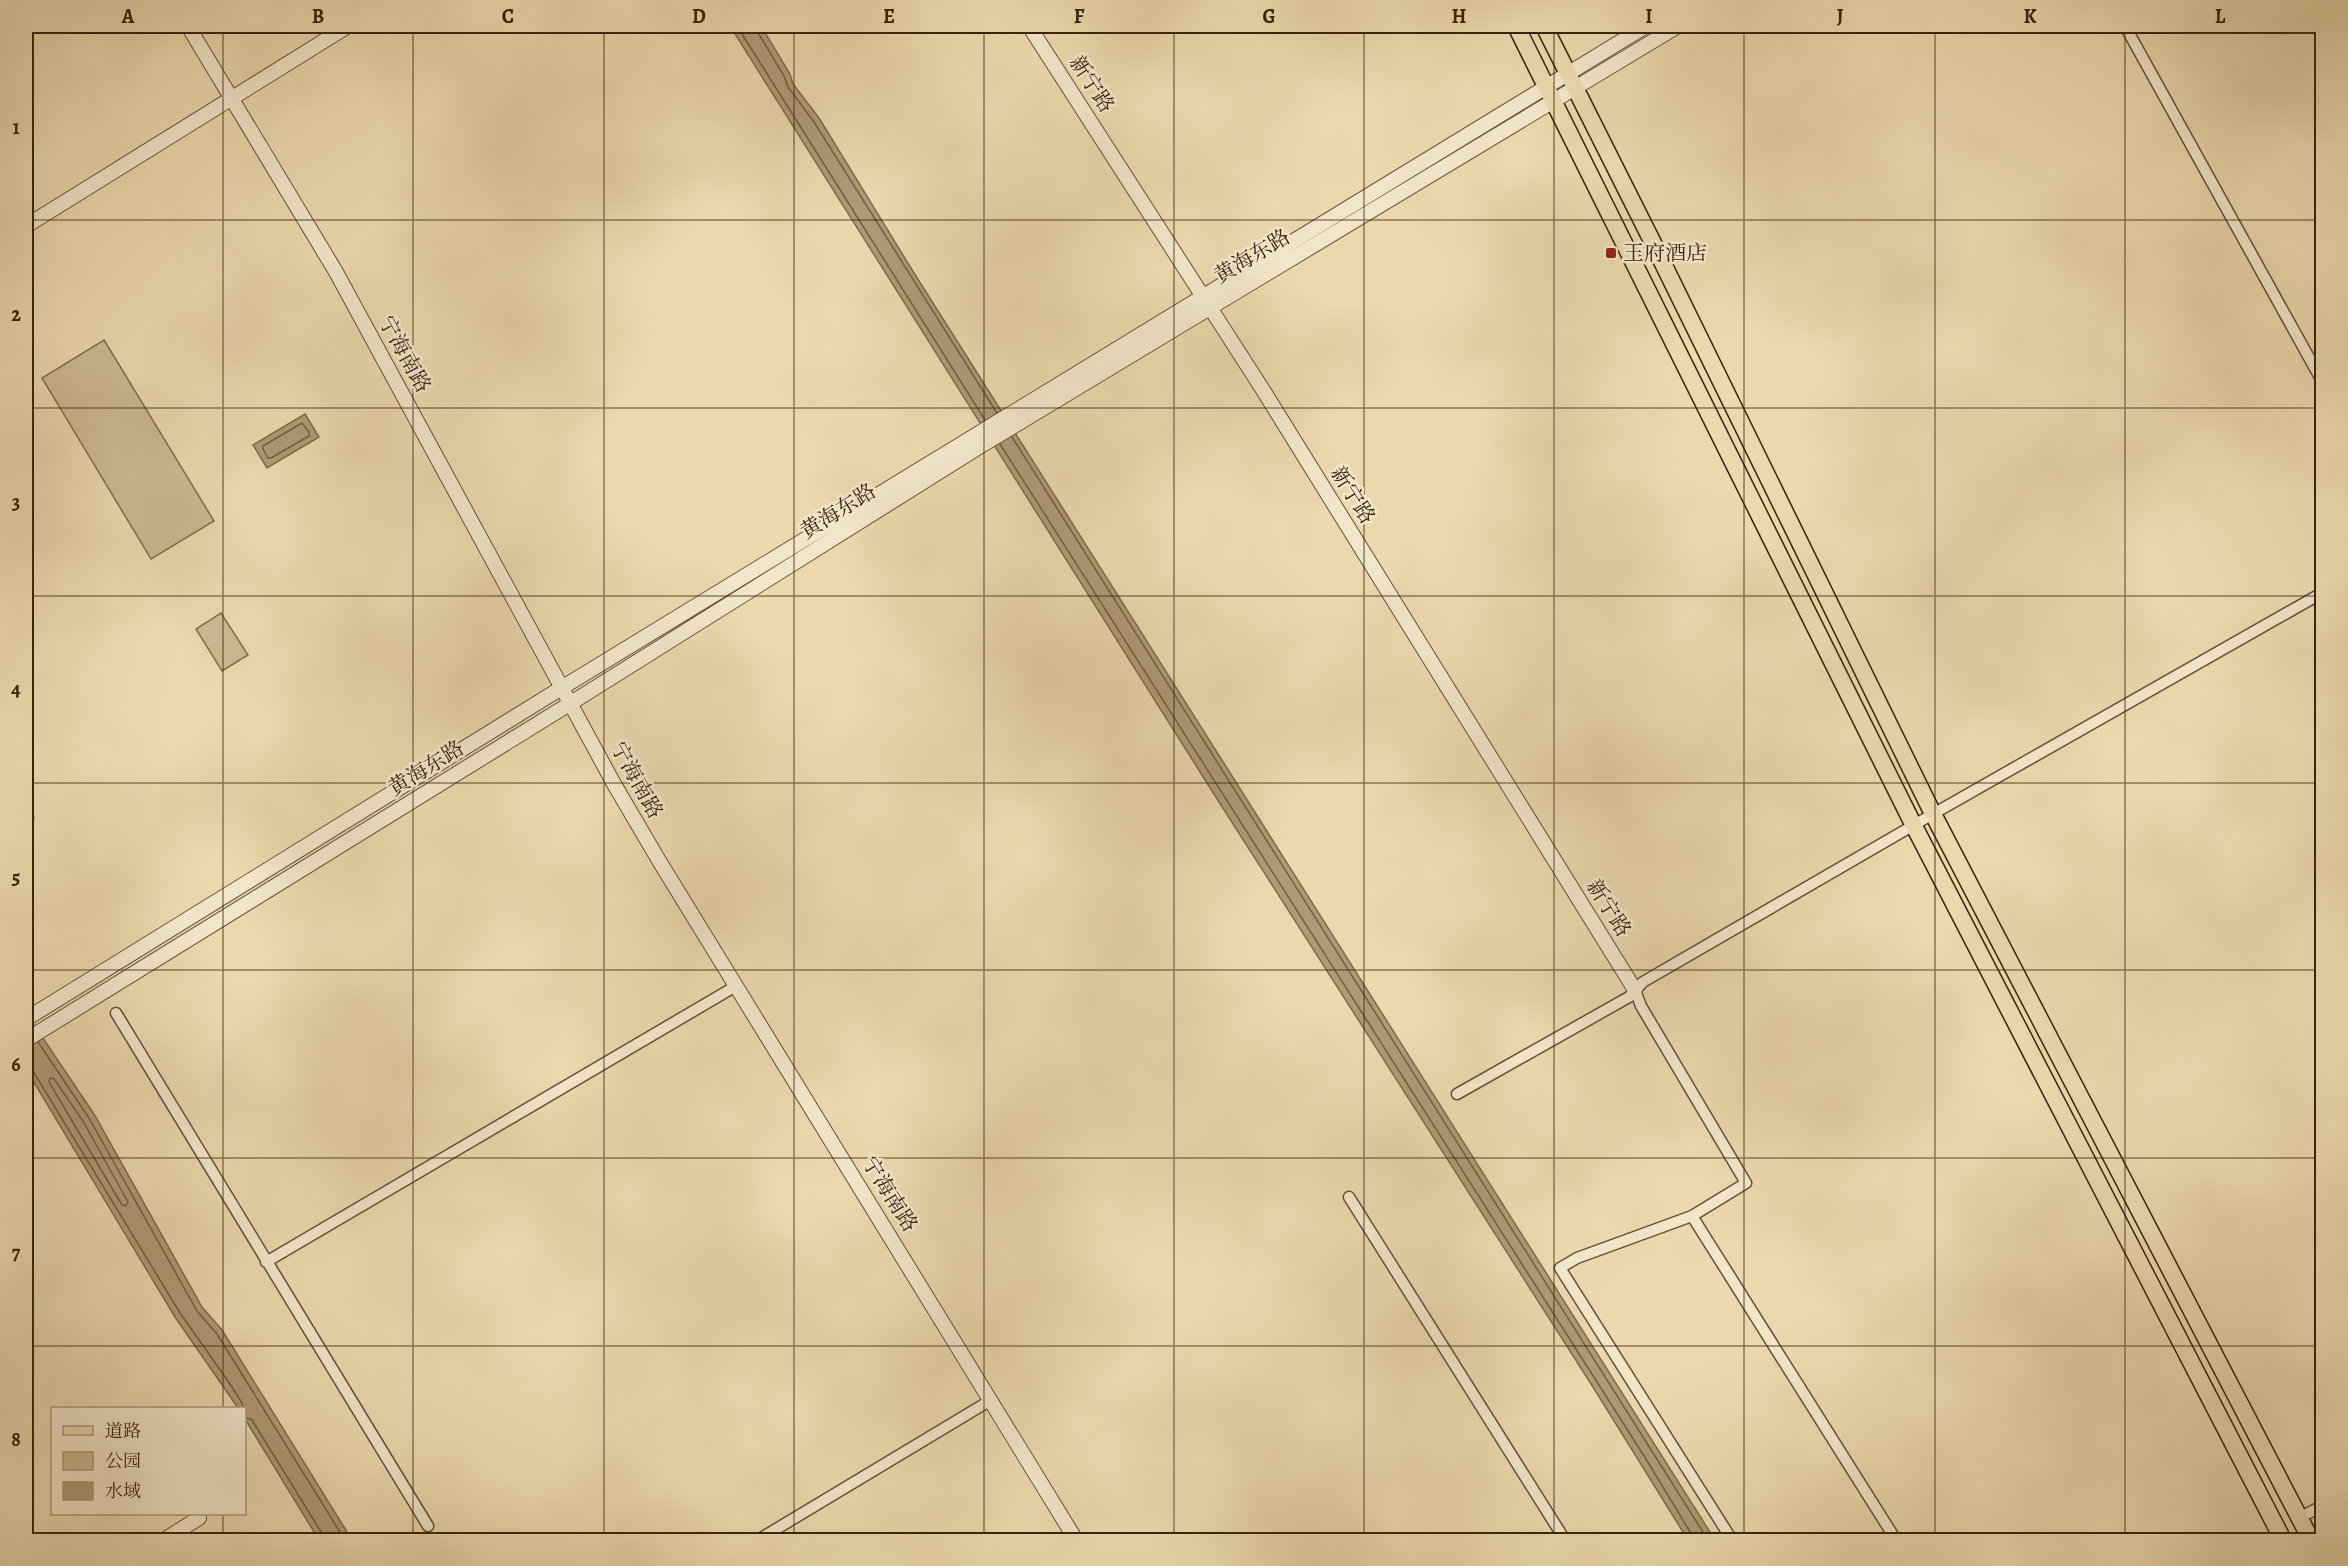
<svg xmlns="http://www.w3.org/2000/svg" width="2348" height="1566" font-family="Alegreya,'Noto Serif SC',serif">
	<rect width="100%" height="100%" fill="#ebd8ae"/>
	<filter id="stains"><feTurbulence type="fractalNoise" baseFrequency=".00333" numOctaves="4"/><feColorMatrix values="0 0 0 0 .2 0 0 0 0 .09 0 0 0 0 .02 0 0 0 .5 -.17"/></filter>
	<radialGradient id="worn" r=".72"><stop offset=".6" stop-color="#630" stop-opacity="0"/><stop offset="1" stop-color="#630" stop-opacity=".3"/></radialGradient>
	<!-- green -->
	<path fill="#ccb992" stroke="#826e4e" stroke-width="1.5" d="M104 340 214 521 151 559 42 378Z
		M221 613 248 655 222 671 196 629Z"/>
	<!-- water -->
	<path fill="#ae9a77" stroke="#7e6a4c" stroke-width="1.5" d="M730 26H761L790 74 793 84 819 118 914 273 1715 1540H1688L1593 1387 1212 791Z
		M305 414 319 437 267 468 253 445Z
		M26 1013 94 1114 202 1307 222 1330 352 1540H319L245 1419 244 1408H238L175 1317 26 1069Z"/>
	<g fill="none" stroke-linecap="round" stroke-linejoin="round">
		<!-- shore -->
		<path stroke="#725e41" stroke-width="1.5" d="M737 26 985 420
			M756 26 757 31 784 76 788 87 814 122 997 413
			M302 423 309 432V436L271 458H268L263 449V446Z
			M1012 437 1708 1540
			M1000 444 1646 1459 1692 1535 1693 1540
			M38 1042 89 1118 197 1311 217 1334 345 1540
			M26 1067 33 1071 180 1313 230 1384 242 1403 243 1408
			M50 1078 54 1079 83 1121 128 1202 126 1206 122 1205 49 1082Z
			M244 1417 252 1420 323 1535 324 1540"/>
		<defs>
			<path id="minor" d="M2125 26 2322 381
				M26 814 28 818
				M1635 990 1641 1006 1746 1183 1692 1216 1896 1540
				M116 1013 428 1526
				M1457 1094 1629 997 1643 982 1933 814 2322 593
				M1349 1197 1565 1540
				M1692 1216 1577 1258 1560 1268 1732 1540
				M266 1262 736 986
				M2299 1518 2322 1506
				M758 1540 991 1400"/>
			<path id="tertiary" d="M188 26 336 272 614 784 658 859 1076 1540
				M1029 26 1263 390 1635 990
				M26 226 348 26
				M26 1019 563 687 1646 26
				M26 1040 571 703 979 447 1678 26
				M164 1540 199 1518"/>
			<path id="primary" d="M1516 26 1914 826 2283 1540
				M1544 26 1652 241 1933 814 2311 1540"/>
		</defs>
		<!-- minor casing -->
		<use href="#minor" stroke="#645034" stroke-width="13"/>
		<!-- tertiary casing -->
		<use href="#tertiary" stroke="#645034" stroke-width="16"/>
		<!-- primary casing -->
		<use href="#primary" stroke="#37220b" stroke-width="19"/>
		<!-- minor -->
		<use href="#minor" stroke="#f2e6ca" stroke-width="10"/>
		<!-- tertiary -->
		<use href="#tertiary" stroke="#f2e6ca" stroke-width="14"/>
		<!-- primary -->
		<use href="#primary" stroke="#ebd8ae" stroke-width="16"/>
	</g>
	<!-- grid -->
	<path fill="none" stroke="#37220b" stroke-width="1.5" stroke-opacity="0.55" d="M223 26V1408M413 26V1540M604 26V1540M794 26V1540M984 26V1540M1174 26V1540M1364 26V1540M1554 26V1540M1744 26V1540M1935 26V1540M2125 26V1540M26 220H2322M26 408H2322M26 596H2322M26 783H2322M26 970H2322M26 1158H2322M26 1346H2322M223 1514V1540"/>
	<!-- markers -->
	<rect fill="#8f2418" stroke="#f2e6ca" stroke-width="2" x="1605" y="247" width="12" height="12" rx="3"/>
	<g text-anchor="middle" stroke-width="5" stroke-linejoin="round" paint-order="stroke">
		<!-- street labels -->
		<g font-size="21" fill="#37220b" stroke="#f2e6ca">
			<text transform="translate(1092 84) rotate(57)" y="7">新宁路</text>
			<text transform="translate(1252 256) rotate(-31)" y="7">黄海东路</text>
			<text transform="translate(405 354) rotate(61)" y="7">宁海南路</text>
			<text transform="translate(1353 495) rotate(58)" y="7">新宁路</text>
			<text transform="translate(838 511) rotate(-32)" y="7">黄海东路</text>
			<text transform="translate(426 768) rotate(-32)" y="7">黄海东路</text>
			<text transform="translate(637 780) rotate(61)" y="7">宁海南路</text>
			<text transform="translate(1609 908) rotate(58)" y="7">新宁路</text>
			<text transform="translate(890 1194) rotate(58)" y="7">宁海南路</text>
		</g>
		<!-- poi labels -->
		<g font-size="21" fill="#37220b" stroke="#f2e6ca" text-anchor="start">
			<text x="1623" y="260">王府酒店</text>
		</g>
	</g>
	<!-- margin -->
	<rect width="2348" height="1566" fill="none" stroke="#ebd8ae" stroke-width="66"/>
	<!-- legend -->
	<rect x="51" y="1407" width="195" height="108" fill="#f2e6ca" stroke="#a7987e" stroke-width="1.5"/>
	<rect x="63" y="1426" width="30" height="9" fill="#ebd8ae" stroke="#a7987e" stroke-width="1.5"/>
	<text x="105" y="1437" font-size="18" fill="#37220b">道路</text>
	<rect x="63" y="1452" width="30" height="18" fill="#ccb992" stroke="#a7987e" stroke-width="1.5"/>
	<text x="105" y="1467" font-size="18" fill="#37220b">公园</text>
	<rect x="63" y="1482" width="30" height="18" fill="#ae9a77" stroke="#a7987e" stroke-width="1.5"/>
	<text x="105" y="1497" font-size="18" fill="#37220b">水域</text>
	<rect x="33" y="33" width="2282" height="1500" fill="none" stroke="#37220b" stroke-width="2"/>
	<g font-size="20" text-anchor="middle" font-weight="bold" fill="#37220b">
		<text x="128" y="23">A</text>
		<text x="318" y="23">B</text>
		<text x="508" y="23">C</text>
		<text x="699" y="23">D</text>
		<text x="889" y="23">E</text>
		<text x="1079" y="23">F</text>
		<text x="1269" y="23">G</text>
		<text x="1459" y="23">H</text>
		<text x="1649" y="23">I</text>
		<text x="1840" y="23">J</text>
		<text x="2030" y="23">K</text>
		<text x="2220" y="23">L</text>
		<text x="16" y="134">1</text>
		<text x="16" y="321">2</text>
		<text x="16" y="509">3</text>
		<text x="16" y="696">4</text>
		<text x="16" y="884">5</text>
		<text x="16" y="1071">6</text>
		<text x="16" y="1259">7</text>
		<text x="16" y="1446">8</text>
	</g>
	<rect width="100%" height="100%" filter="url(#stains)"/>
	<rect width="100%" height="100%" fill="url(#worn)"/>
</svg>
